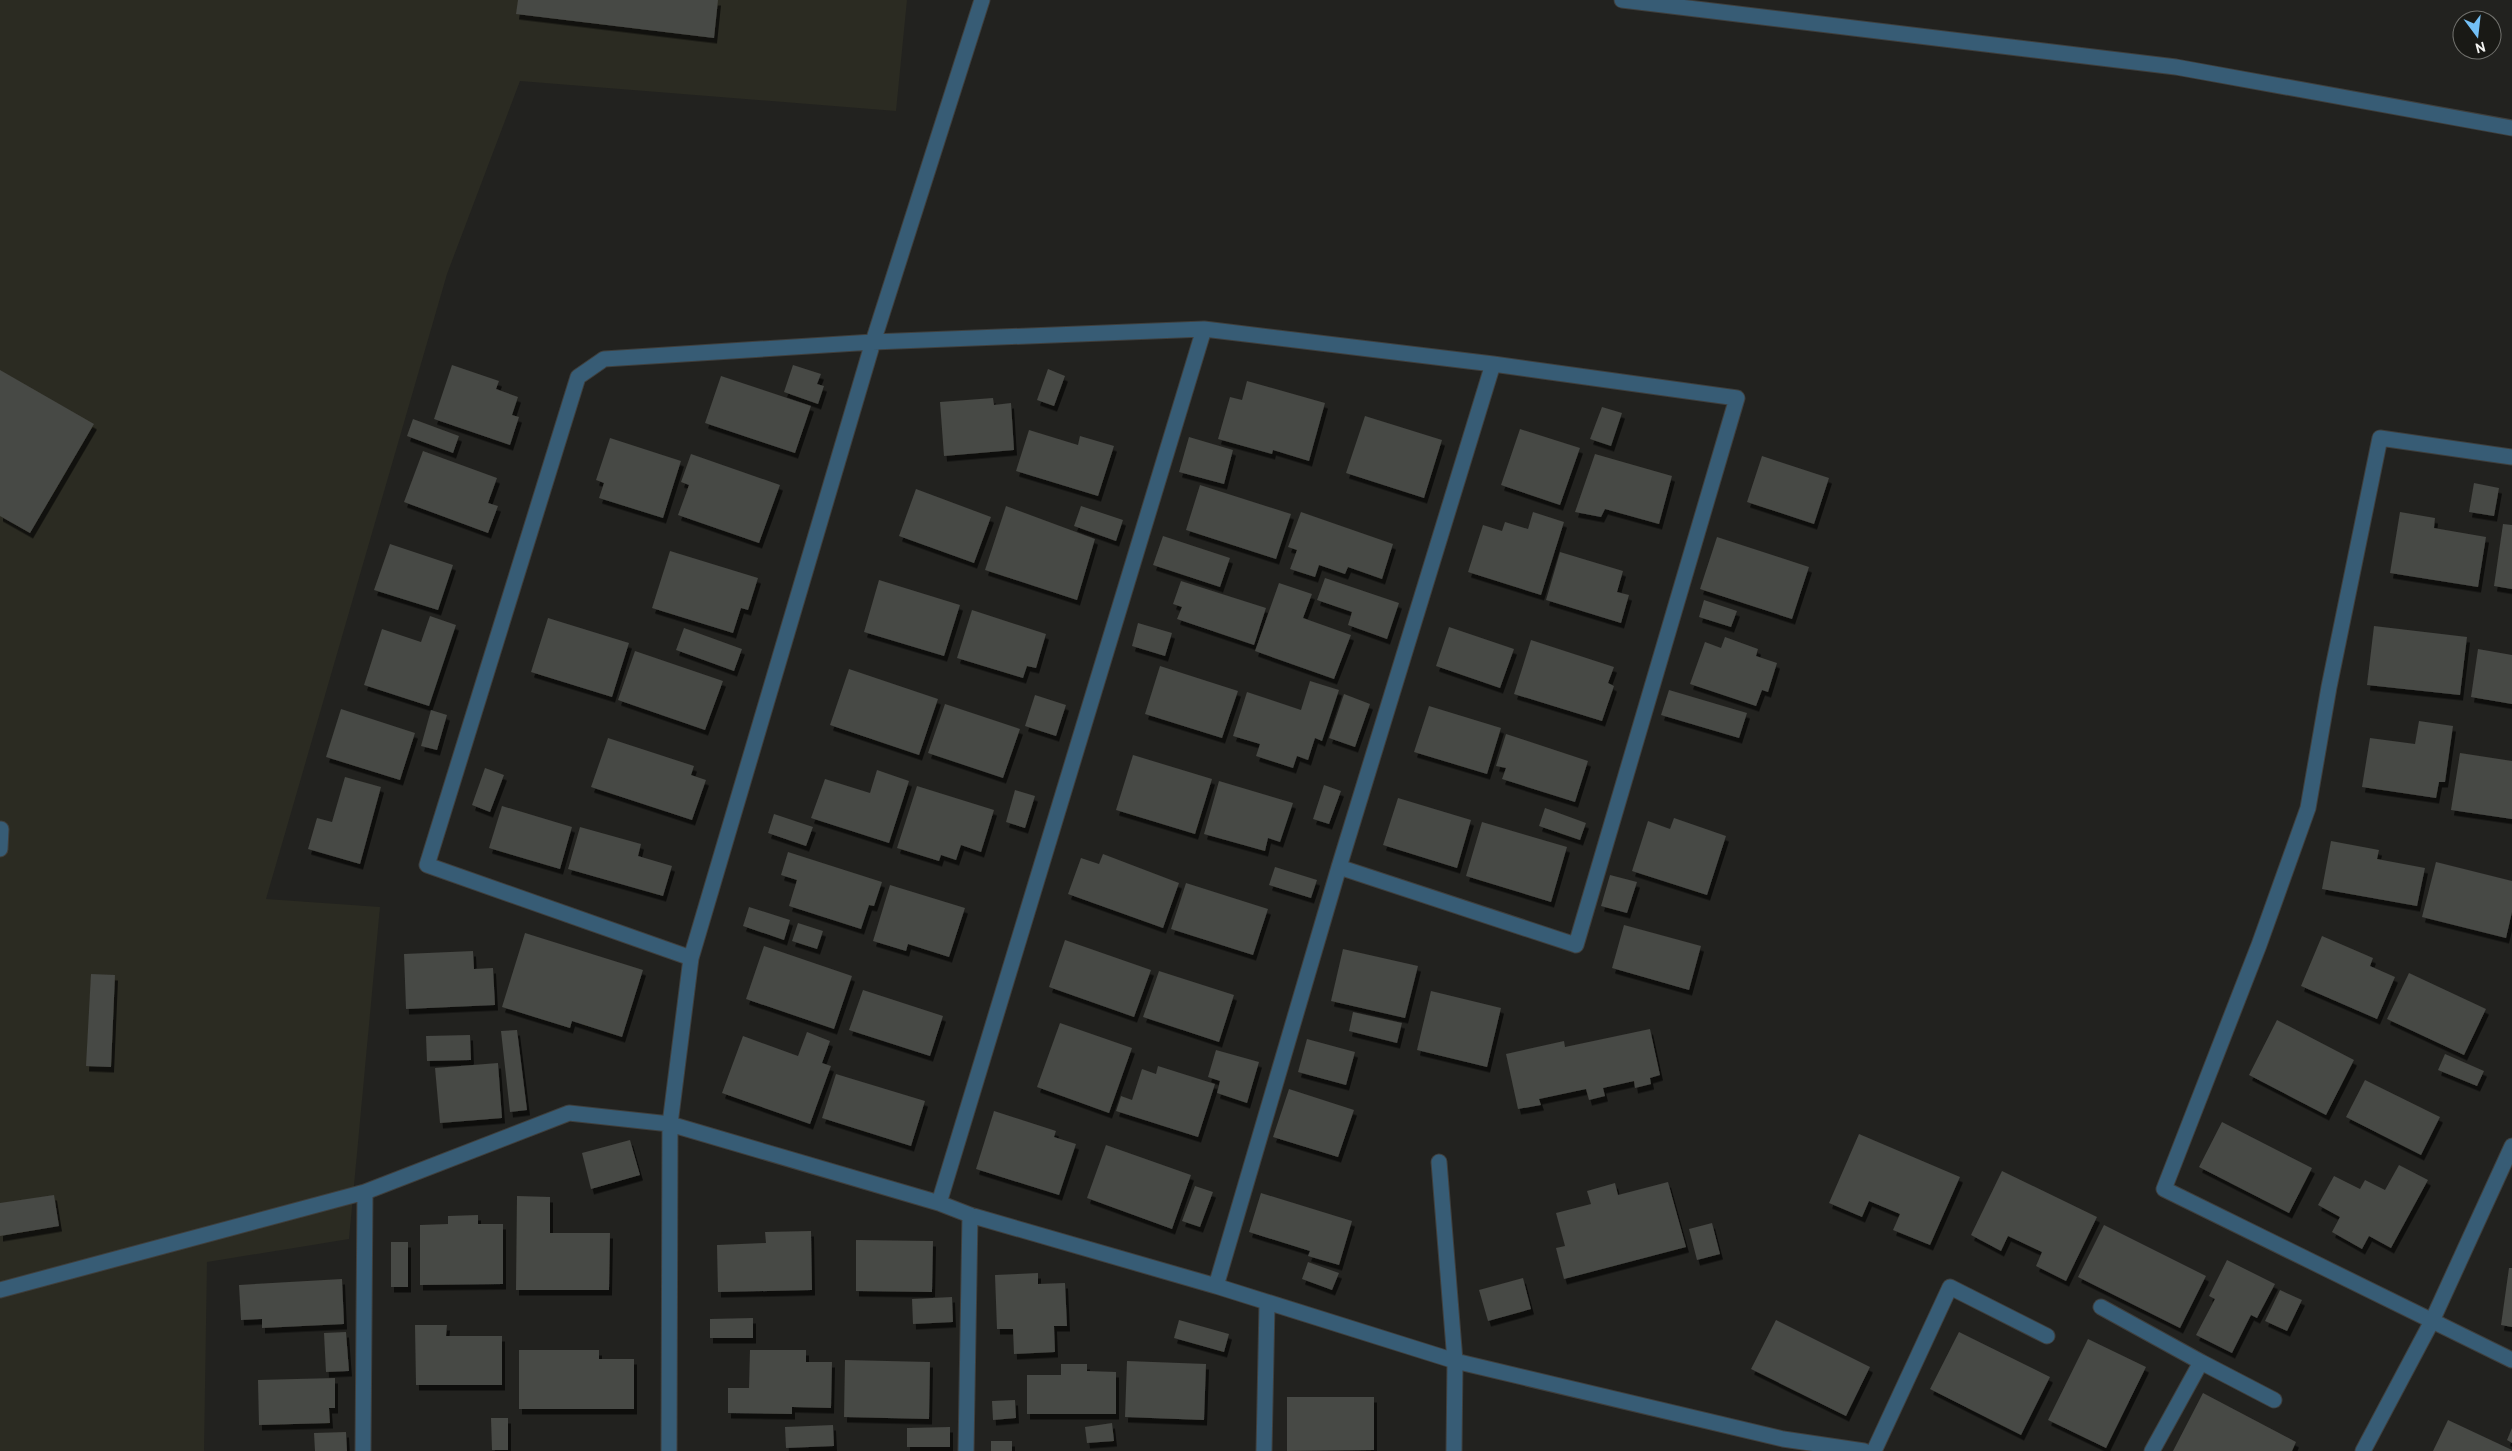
<svg xmlns="http://www.w3.org/2000/svg" width="2512" height="1451" font-family="Overpass,sans-serif">
	<defs>
		<filter id="shadow"><feDropShadow dx="3" dy="5.5" stdDeviation="0" flood-color="#0009"/></filter>
	</defs>
	<rect width="100%" height="100%" fill="#22221f"/>
	<!-- built -->
	<path fill="#2b2b22" d="M0 0H907L896 111 520 81 447 274 266 899 380 907 349 1239 207 1262 204 1451H0Z"/>
	<!-- building -->
	<path fill="#474844" filter="url(#shadow)" d="M518 0H718L714 38 516 14Z
		M452 365 499 381 496 389 518 397 512 415 519 417 510 445 434 419Z
		M793 365 821 374 817 384 824 386 818 404 784 392Z
		M1048 369 1065 376 1054 406 1037 400Z
		M0 370 94 424 30 533 0 516Z
		M721 376 811 406 795 453 705 423Z
		M1247 381 1325 403 1309 461 1273 450 1272 454 1218 439 1230 397 1242 400Z
		M993 398 994 405 1011 403 1014 450 944 456 940 402Z
		M1602 407 1622 413 1611 446 1590 439Z
		M1365 416 1442 440 1424 498 1346 473Z
		M413 419 459 436 453 453 407 436Z
		M1520 429 1580 448 1560 505 1501 485Z
		M1029 430 1078 445 1080 436 1114 446 1098 496 1016 471Z
		M1189 437 1233 450 1224 484 1179 472Z
		M610 438 681 461 663 518 599 498 604 483 596 480Z
		M423 451 497 478 488 503 498 506 488 533 404 502Z
		M691 454 780 485 759 543 678 515 689 485 681 482Z
		M1595 454 1672 476 1659 524 1605 509 1601 517 1575 512Z
		M1762 456 1829 478 1814 524 1747 502Z
		M2474 483 2499 488 2494 516 2469 512Z
		M1200 485 1291 514 1276 559 1186 530Z
		M916 489 991 517 974 563 899 536Z
		M1006 506 1095 539 1077 600 985 570Z
		M1081 506 1123 520 1116 541 1074 526Z
		M1301 512 1393 544 1382 579 1348 567 1345 574 1319 565 1315 577 1290 569 1297 550 1288 547Z
		M1533 512 1564 522 1541 595 1468 572 1483 525 1502 531 1505 522 1528 529Z
		M2400 512 2435 518 2434 528 2486 537 2478 587 2390 573Z
		M2503 524 2512 525V589L2494 586Z
		M1163 536 1230 558 1220 587 1153 565Z
		M1717 537 1809 567 1792 619 1700 589Z
		M390 544 453 565 438 610 374 590Z
		M670 551 758 578 748 610 741 608 733 633 652 608Z
		M1560 552 1623 571 1617 592 1629 595 1621 623 1546 600Z
		M1325 578 1399 603 1387 639 1348 625 1352 612 1317 600Z
		M879 580 960 605 944 656 864 632Z
		M1181 581 1266 608 1254 645 1177 619 1182 607 1173 604Z
		M1279 583 1312 594 1303 618 1351 635 1334 679 1255 651Z
		M1704 600 1737 611 1731 627 1699 617Z
		M972 610 1046 634 1036 668 1027 666 1023 678 957 658Z
		M430 616 456 625 429 706 364 685 382 629 421 642Z
		M548 618 629 643 612 697 531 672Z
		M1138 623 1172 633 1165 656 1132 646Z
		M2374 626 2467 637 2460 695 2367 685Z
		M1449 627 1514 649 1500 688 1436 666Z
		M684 628 742 649 734 671 676 650Z
		M1725 637 1758 649 1756 656 1777 663 1768 692 1762 690 1756 706 1690 684 1705 642 1721 648Z
		M1531 640 1614 667 1608 683 1614 686 1602 721 1514 694Z
		M2478 649 2512 655V704L2471 697Z
		M635 651 723 681 705 730 618 700Z
		M1160 666 1238 691 1222 738 1145 714Z
		M849 669 938 699 919 755 830 725Z
		M1310 681 1339 690 1322 741 1315 738 1308 760 1297 756 1293 768 1256 756 1260 744 1233 736 1247 692 1301 710Z
		M1669 690 1747 713 1739 738 1661 715Z
		M1344 694 1370 704 1355 747 1329 738Z
		M1035 695 1066 705 1056 736 1025 726Z
		M945 704 1020 729 1003 778 928 753Z
		M1429 706 1501 728 1487 774 1414 752Z
		M341 709 415 733 400 780 326 757Z
		M431 710 447 715 437 750 421 746Z
		M2419 721 2453 726 2445 782H2439L2436 798 2362 787 2370 738 2415 744Z
		M1506 734 1588 761 1575 802 1502 779 1506 768 1496 766Z
		M608 738 694 766 691 775 706 780 692 820 591 787Z
		M2460 753 2512 761V819L2451 810Z
		M1133 755 1212 779 1195 834 1116 810Z
		M485 768 504 775 490 812 472 805Z
		M877 770 909 781 889 843 811 818 825 779 870 793Z
		M345 777 381 787 360 864 308 849 317 818 332 822Z
		M1219 781 1293 803 1280 842 1268 838 1265 851 1204 834Z
		M1324 785 1341 791 1329 824 1313 819Z
		M917 786 994 810 981 852 961 845 956 860 941 855 939 861 897 848Z
		M1015 790 1035 796 1025 828 1006 822Z
		M1398 798 1471 820 1457 868 1383 845Z
		M502 806 572 827 560 869 489 848Z
		M1545 808 1586 823 1580 840 1539 826Z
		M774 814 813 827 806 846 768 833Z
		M1674 818 1726 836 1707 895 1632 871 1648 821 1670 829Z
		M1482 822 1567 847 1551 902 1466 876Z
		M580 827 641 844 638 856 672 866 663 896 568 869Z
		M2331 841 2379 850 2377 859 2425 868 2417 906 2322 889Z
		M788 852 882 882 874 906 869 905 861 929 789 906 797 880 781 875Z
		M1103 854 1179 883 1163 928 1068 894 1081 858 1099 864Z
		M2436 862 2512 881V912L2506 938 2422 917Z
		M1275 867 1317 880 1311 898 1269 885Z
		M1610 875 1637 882 1627 913 1601 906Z
		M1186 883 1268 909 1253 955 1171 929Z
		M890 885 965 908 949 957 908 944 906 951 873 941Z
		M749 907 790 920 784 940 743 926Z
		M798 923 823 931 817 949 792 941Z
		M1624 925 1701 946 1689 990 1612 968Z
		M525 933 643 970 622 1037 572 1021 570 1028 502 1007Z
		M2322 936 2373 958 2370 966 2395 977 2377 1019 2301 986Z
		M1065 940 1151 970 1134 1017 1049 987Z
		M764 946 852 976 834 1029 746 999Z
		M1343 949 1418 966 1405 1018 1331 1001Z
		M473 951 474 969 493 968 495 1005 406 1009 404 954Z
		M1159 971 1234 995 1219 1042 1143 1017Z
		M2409 973 2486 1009 2464 1055 2387 1019Z
		M91 974 115 975 111 1067 86 1066Z
		M863 990 943 1016 930 1056 849 1030Z
		M1431 991 1501 1008 1487 1067 1417 1050Z
		M1353 1012 1402 1023 1397 1043 1349 1031Z
		M2277 1020 2354 1060 2326 1115 2249 1075Z
		M1060 1023 1132 1048 1109 1113 1037 1087Z
		M1650 1029 1660 1075 1650 1078 1651 1084 1635 1088 1634 1081 1603 1088 1605 1096 1589 1100 1586 1089 1539 1099 1541 1105 1518 1109 1506 1054 1564 1041 1565 1047Z
		M517 1030 527 1110 510 1112 501 1031Z
		M807 1032 830 1041 822 1063 831 1066 810 1124 722 1093 743 1036 798 1056Z
		M470 1035 471 1060 427 1061 426 1036Z
		M1307 1039 1355 1052 1346 1085 1298 1072Z
		M1216 1050 1259 1062 1247 1103 1217 1093 1220 1081 1208 1077Z
		M2445 1054 2484 1071 2477 1086 2438 1070Z
		M498 1063 502 1118 440 1123 435 1068Z
		M1158 1066 1215 1084 1198 1137 1116 1111 1121 1096 1132 1100 1142 1069 1156 1074Z
		M836 1074 925 1101 911 1146 822 1118Z
		M2365 1080 2440 1117 2421 1155 2346 1117Z
		M1289 1089 1354 1110 1338 1157 1273 1137Z
		M994 1111 1056 1131 1054 1137 1076 1144 1059 1195 976 1169Z
		M2222 1122 2312 1168 2289 1213 2199 1167Z
		M1859 1134 1960 1177 1930 1245 1893 1230 1900 1214 1869 1201 1862 1217 1829 1203Z
		M630 1140 640 1175 591 1189 582 1153Z
		M1106 1145 1191 1175 1172 1229 1087 1198Z
		M2399 1165 2428 1180 2391 1248 2369 1236 2362 1249 2332 1232 2340 1217 2318 1205 2334 1176 2360 1189 2365 1180 2385 1190Z
		M2002 1171 2097 1217 2066 1281 2036 1266 2042 1252 2008 1236 2001 1251 1971 1235Z
		M1668 1182 1686 1247 1564 1279 1556 1248 1565 1246 1556 1213 1591 1204 1587 1191 1615 1183 1618 1195Z
		M1195 1186 1213 1192 1200 1227 1182 1221Z
		M1261 1193 1352 1221 1339 1265 1308 1256 1310 1251 1249 1232Z
		M54 1195 59 1226 0 1236V1203Z
		M517 1196 550 1197V1233H610L609 1290H516Z
		M478 1215V1224H503V1284L420 1285V1225L448 1224V1216Z
		M1712 1223 1720 1254 1697 1260 1689 1229Z
		M2104 1225 2206 1276 2180 1328 2078 1277Z
		M811 1231 812 1290 718 1292 717 1245 766 1243 765 1232Z
		M856 1240 933 1241 932 1292 856 1291Z
		M391 1242H408V1287H391Z
		M2227 1260 2275 1284 2257 1318 2251 1315 2232 1353 2196 1335 2215 1299 2209 1296Z
		M1308 1262 1339 1273 1332 1290 1302 1279Z
		M2509 1268H2512V1327L2501 1325Z
		M1038 1273V1284L1065 1283 1067 1326H1054L1055 1352 1014 1354 1013 1329H997L995 1275Z
		M1523 1278 1531 1309 1488 1321 1479 1290Z
		M342 1279 344 1324 262 1328V1319L241 1320 239 1285Z
		M2280 1290 2302 1300 2287 1331 2265 1321Z
		M952 1297 953 1322 913 1324 912 1299Z
		M753 1318V1338H710V1319Z
		M1179 1320 1229 1334 1224 1352 1174 1338Z
		M1776 1320 1870 1367 1846 1416 1751 1369Z
		M415 1325H447L446 1336H502V1385H416Z
		M346 1332 349 1371 326 1372 324 1333Z
		M1959 1332 2050 1377 2021 1435 1930 1389Z
		M2088 1339 2146 1367 2106 1448 2048 1420Z
		M519 1350H599V1359H634V1409H519Z
		M750 1350H806V1362H832L831 1408 792 1407V1414L728 1413V1388H749Z
		M845 1360 930 1362 929 1419 844 1417Z
		M1127 1361 1206 1364 1204 1420 1125 1417Z
		M1061 1364H1087V1371L1116 1372V1414H1027V1375H1061Z
		M335 1378V1408H329L330 1423 259 1425 258 1380Z
		M2203 1393 2296 1442 2292 1451H2173Z
		M1287 1397H1374V1450L1287 1451Z
		M1015 1400 1016 1418 993 1420 992 1401Z
		M491 1418H508V1450H492Z
		M2448 1420 2512 1450V1451H2433Z
		M1112 1423 1114 1441 1087 1443 1085 1427Z
		M833 1425 834 1446 786 1448 785 1427Z
		M950 1427V1447H907V1428Z
		M2512 1428V1443L2507 1440Z
		M346 1432 347 1451H315L314 1433Z
		M991 1441H1012V1451H991Z"/>
	<g fill="none" stroke-linecap="round" stroke-linejoin="round">
		<defs>
			<path id="minor" d="M1622 0 2176 67 2512 128
				M2512 457 2380 438 2329 687 2308 808 2259 945 2164 1189 2512 1360
				M0 849 1 829
				M691 958 427 865 578 377 604 359 873 342 1204 329 1493 364 1737 398 1576 945 1339 867
				M1439 1162 1455 1361 1454 1451
				M939 1203 1204 329
				M1216 1286 1339 867 1493 364
				M0 1290 365 1192 569 1113 670 1124 939 1203 970 1215 1216 1286 1455 1361 1783 1439 1864 1451
				M2101 1307 2201 1362
				M363 1451 365 1192
				M669 1451 670 1124 691 958 873 342 982 0
				M966 1451 970 1215
				M1264 1451 1267 1304
				M1874 1451 1950 1287 2047 1336
				M2152 1451 2201 1362 2274 1400
				M2363 1451 2432 1321 2512 1146"/>
		</defs>
		<!-- minor casing -->
		<use href="#minor" stroke="#3f3f3d" stroke-width="17"/>
		<!-- minor -->
		<use href="#minor" stroke="#375c75" stroke-width="15"/>
	</g>
	<!-- north arrow -->
	<g transform="translate(2477 35) rotate(165)"><circle r="24" fill="#191915" stroke="#71716d"/>
	<path d="M0-4L9 19L0 12L-9 19Z" fill="#73c0f6"/>
	<text y="-8" font-size="14" font-weight="bold" text-anchor="middle" fill="#f4f4f2">N</text>
	</g>
</svg>
